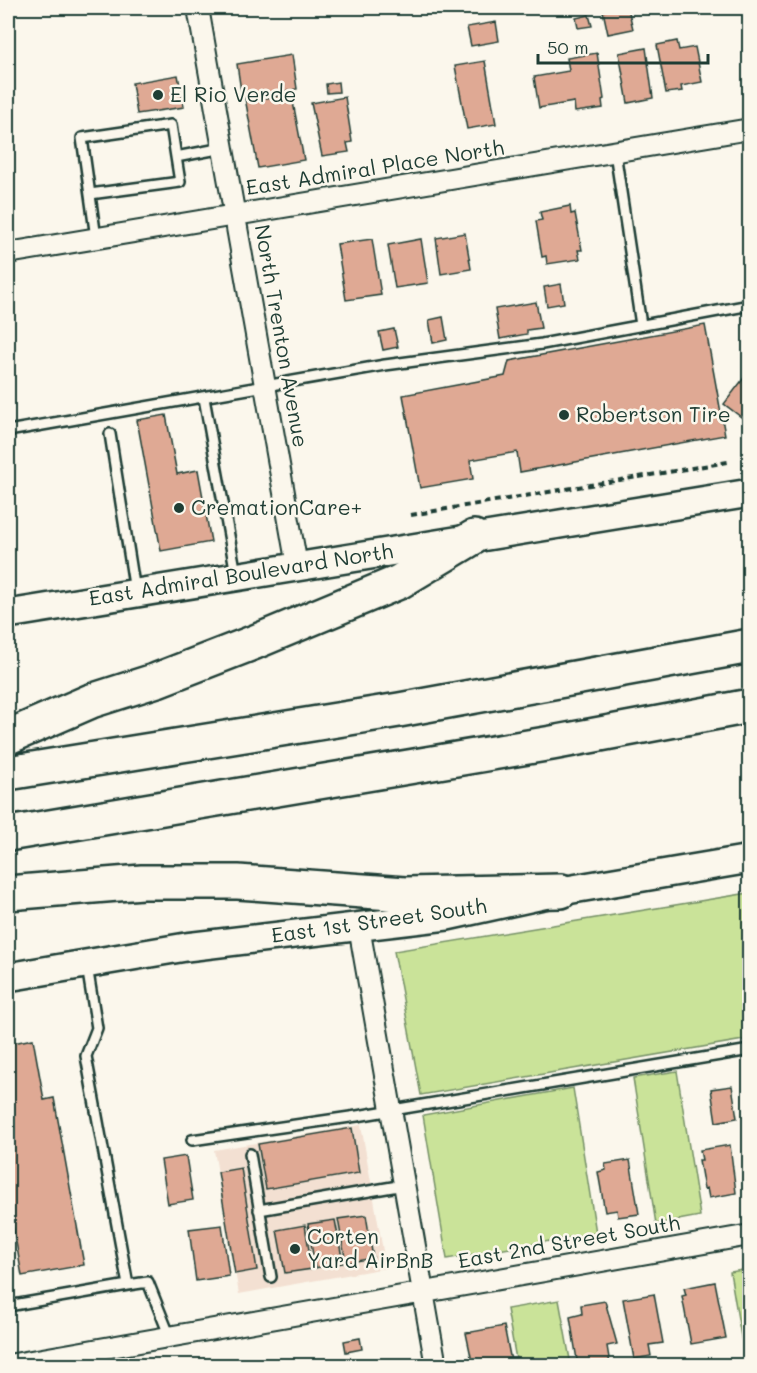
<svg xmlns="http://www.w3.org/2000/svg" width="757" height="1373" font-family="Mali,sans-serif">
	<rect width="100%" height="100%" fill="#fbf7ec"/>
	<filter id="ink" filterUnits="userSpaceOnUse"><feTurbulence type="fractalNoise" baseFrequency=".0167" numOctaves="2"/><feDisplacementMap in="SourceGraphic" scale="12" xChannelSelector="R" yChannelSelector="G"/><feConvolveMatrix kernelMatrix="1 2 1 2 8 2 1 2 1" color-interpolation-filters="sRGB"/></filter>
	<g filter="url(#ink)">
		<!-- built -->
		<path fill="#f3e0d2" d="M361 1125 386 1268 239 1294 214 1150Z"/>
		<!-- green -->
		<path fill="#cae399" stroke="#749066" stroke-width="1.5" d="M749 893V1039L421 1095 394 951Z
			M677 1071 700 1216 656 1224 633 1078Z
			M573 1088 596 1233 447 1259 423 1115Z
			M749 1269 750 1365 746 1366 730 1272Z
			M559 1300 571 1365H517L507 1309Z"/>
		<!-- building -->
		<path fill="#dfa994" stroke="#1f3d34" stroke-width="1.5" d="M619 8H628L633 29 608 34 603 11Z
			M589 15 592 26 578 28 576 18Z
			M496 22 499 41 471 46 467 27Z
			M677 41 679 50 695 47 702 82 681 86 682 91 666 93 657 45Z
			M646 48 653 98 628 103 619 53Z
			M597 53 604 99 602 100 603 108 575 112 574 102 539 108 534 77 569 71 567 58Z
			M292 55 297 89 242 98 237 64Z
			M485 61 496 124 467 129 455 66Z
			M178 75 184 107 137 114 132 83Z
			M338 82 339 92 327 93 326 84Z
			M260 95 261 99 285 95 287 103 293 102 304 160 258 168 245 98Z
			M345 97 352 142 347 143 349 152 322 156 311 103Z
			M570 206 571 214 575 213 582 250H578L580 259 547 264 546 256 542 257 536 221 542 220 540 212Z
			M465 233 471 269 441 274 436 238Z
			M372 239 381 295 346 300 337 244Z
			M421 239 428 283 395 288 388 245Z
			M561 284 564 303 547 306 544 287Z
			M536 302 541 328 527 330V334L500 339 495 309Z
			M443 317 447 340 433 343 429 320Z
			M705 325 725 435 520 472 517 452 470 460 473 479 420 488 403 395 505 376 509 361Z
			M394 329 398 347 383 350 379 332Z
			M750 370V422L749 423 724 404Z
			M166 415 177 474 198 470 211 542 161 551 137 420Z
			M33 1039 44 1100 54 1098 84 1265 22 1276 8 1197V1044Z
			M732 1086 737 1118 716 1122 711 1089Z
			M352 1128 359 1173 266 1189 258 1144Z
			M730 1145 736 1193 709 1198 707 1188 704 1189 699 1160H702L700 1150Z
			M186 1156 193 1200 168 1204 161 1160Z
			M630 1160 639 1214 618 1217 617 1210 605 1212 598 1172 606 1170 605 1164Z
			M241 1168 257 1270 235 1274 218 1172Z
			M366 1215 373 1258 346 1263 338 1219Z
			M335 1220 343 1263 315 1268 308 1224Z
			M222 1225 229 1276 196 1281 189 1229Z
			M305 1225 312 1269 285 1273 277 1230Z
			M715 1282 726 1338 691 1344 682 1296 686 1295 684 1288Z
			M654 1294 663 1343 649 1345 651 1356 634 1359 623 1299Z
			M605 1301 617 1344 607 1346 610 1364 578 1366 570 1317 582 1314 581 1305Z
			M504 1326 512 1366H473L466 1333Z
			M360 1338 362 1349 346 1352 344 1341Z
			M334 1359 335 1366H297V1365Z"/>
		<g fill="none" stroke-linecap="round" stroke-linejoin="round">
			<defs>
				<path id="service" d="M615 152 641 325
					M90 194 180 182 176 157
					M96 238 82 138 171 125 176 157 223 148
					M204 398 236 574
					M8 431 385 365 542 344 750 305
					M110 434 135 591
					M87 966 97 1028 86 1056 128 1285 148 1282 170 1337
					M192 1140 357 1116 750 1050
					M250 1154 271 1277
					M259 1210 404 1185
					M8 1306 128 1285"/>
				<path id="minor" d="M198 8 297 566
					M8 253 750 129
					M359 927 436 1366
					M8 1365 750 1235"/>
				<path id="secondary" d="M8 614 750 493
					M8 977 186 947 447 916 561 891 750 859"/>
				<path id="motorway" d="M8 737 91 701 157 680 255 642 399 582 474 537
					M8 773 399 710 750 646
					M8 834 552 743 750 706
					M8 893 142 882H238L405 894 561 891"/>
			</defs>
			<!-- service casing -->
			<use href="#service" stroke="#1f3d34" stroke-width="14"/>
			<!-- minor casing -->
			<use href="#minor" stroke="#1f3d34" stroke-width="24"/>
			<!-- secondary casing -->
			<use href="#secondary" stroke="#1f3d34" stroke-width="32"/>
			<!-- motorway casing -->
			<use href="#motorway" stroke="#1f3d34" stroke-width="38"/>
			<!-- path -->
			<path stroke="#1f3d34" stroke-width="4" stroke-dasharray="6 4.5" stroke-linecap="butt" d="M411 515 728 462"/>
			<!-- service -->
			<use href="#service" stroke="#fbf7ec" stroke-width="9"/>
			<!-- minor -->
			<use href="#minor" stroke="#fbf7ec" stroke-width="20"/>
			<!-- secondary -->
			<use href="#secondary" stroke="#fbf7ec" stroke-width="27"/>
			<!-- motorway -->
			<use href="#motorway" stroke="#fbf7ec" stroke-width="33"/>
		</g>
	</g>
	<!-- markers -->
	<g fill="#1f3d34" stroke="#fbf7ec" stroke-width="2">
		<circle cx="158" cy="95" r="6"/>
		<circle cx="564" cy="415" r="6"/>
		<circle cx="179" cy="508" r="6"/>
		<circle cx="295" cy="1249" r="6"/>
	</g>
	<g text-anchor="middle" stroke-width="5" stroke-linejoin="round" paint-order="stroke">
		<!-- poi labels -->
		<g font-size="21" fill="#1f3d34" stroke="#fbf7ec" text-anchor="start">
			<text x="170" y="102">El Rio Verde</text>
			<text x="576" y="422">Robertson Tire</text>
			<text x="191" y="515">CremationCare+</text>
			<text x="307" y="1244">Corten<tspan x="307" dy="24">Yard AirBnB</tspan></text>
		</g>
		<!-- street labels -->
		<g font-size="21" fill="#1f3d34" stroke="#fbf7ec">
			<text transform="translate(375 168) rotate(-9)" y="7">East Admiral Place North</text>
			<text transform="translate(281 336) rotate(80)" y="7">North Trenton Avenue</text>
			<text transform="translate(241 575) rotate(-9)" y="7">East Admiral Boulevard North</text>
			<text transform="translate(379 921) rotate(-8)" y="7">East 1st Street South</text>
			<text transform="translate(569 1242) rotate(-10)" y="7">East 2nd Street South</text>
		</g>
	</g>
	<!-- margin -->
	<rect width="757" height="1373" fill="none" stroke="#fbf7ec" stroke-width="30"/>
	<rect x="15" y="15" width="727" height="1343" fill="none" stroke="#1f3d34" stroke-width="2" filter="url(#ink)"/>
	<!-- scale -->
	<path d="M538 54v9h170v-9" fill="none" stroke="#1f3d34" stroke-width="3"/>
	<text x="547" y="54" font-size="18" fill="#1f3d34" stroke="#fbf7ec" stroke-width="4.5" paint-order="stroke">50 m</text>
</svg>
